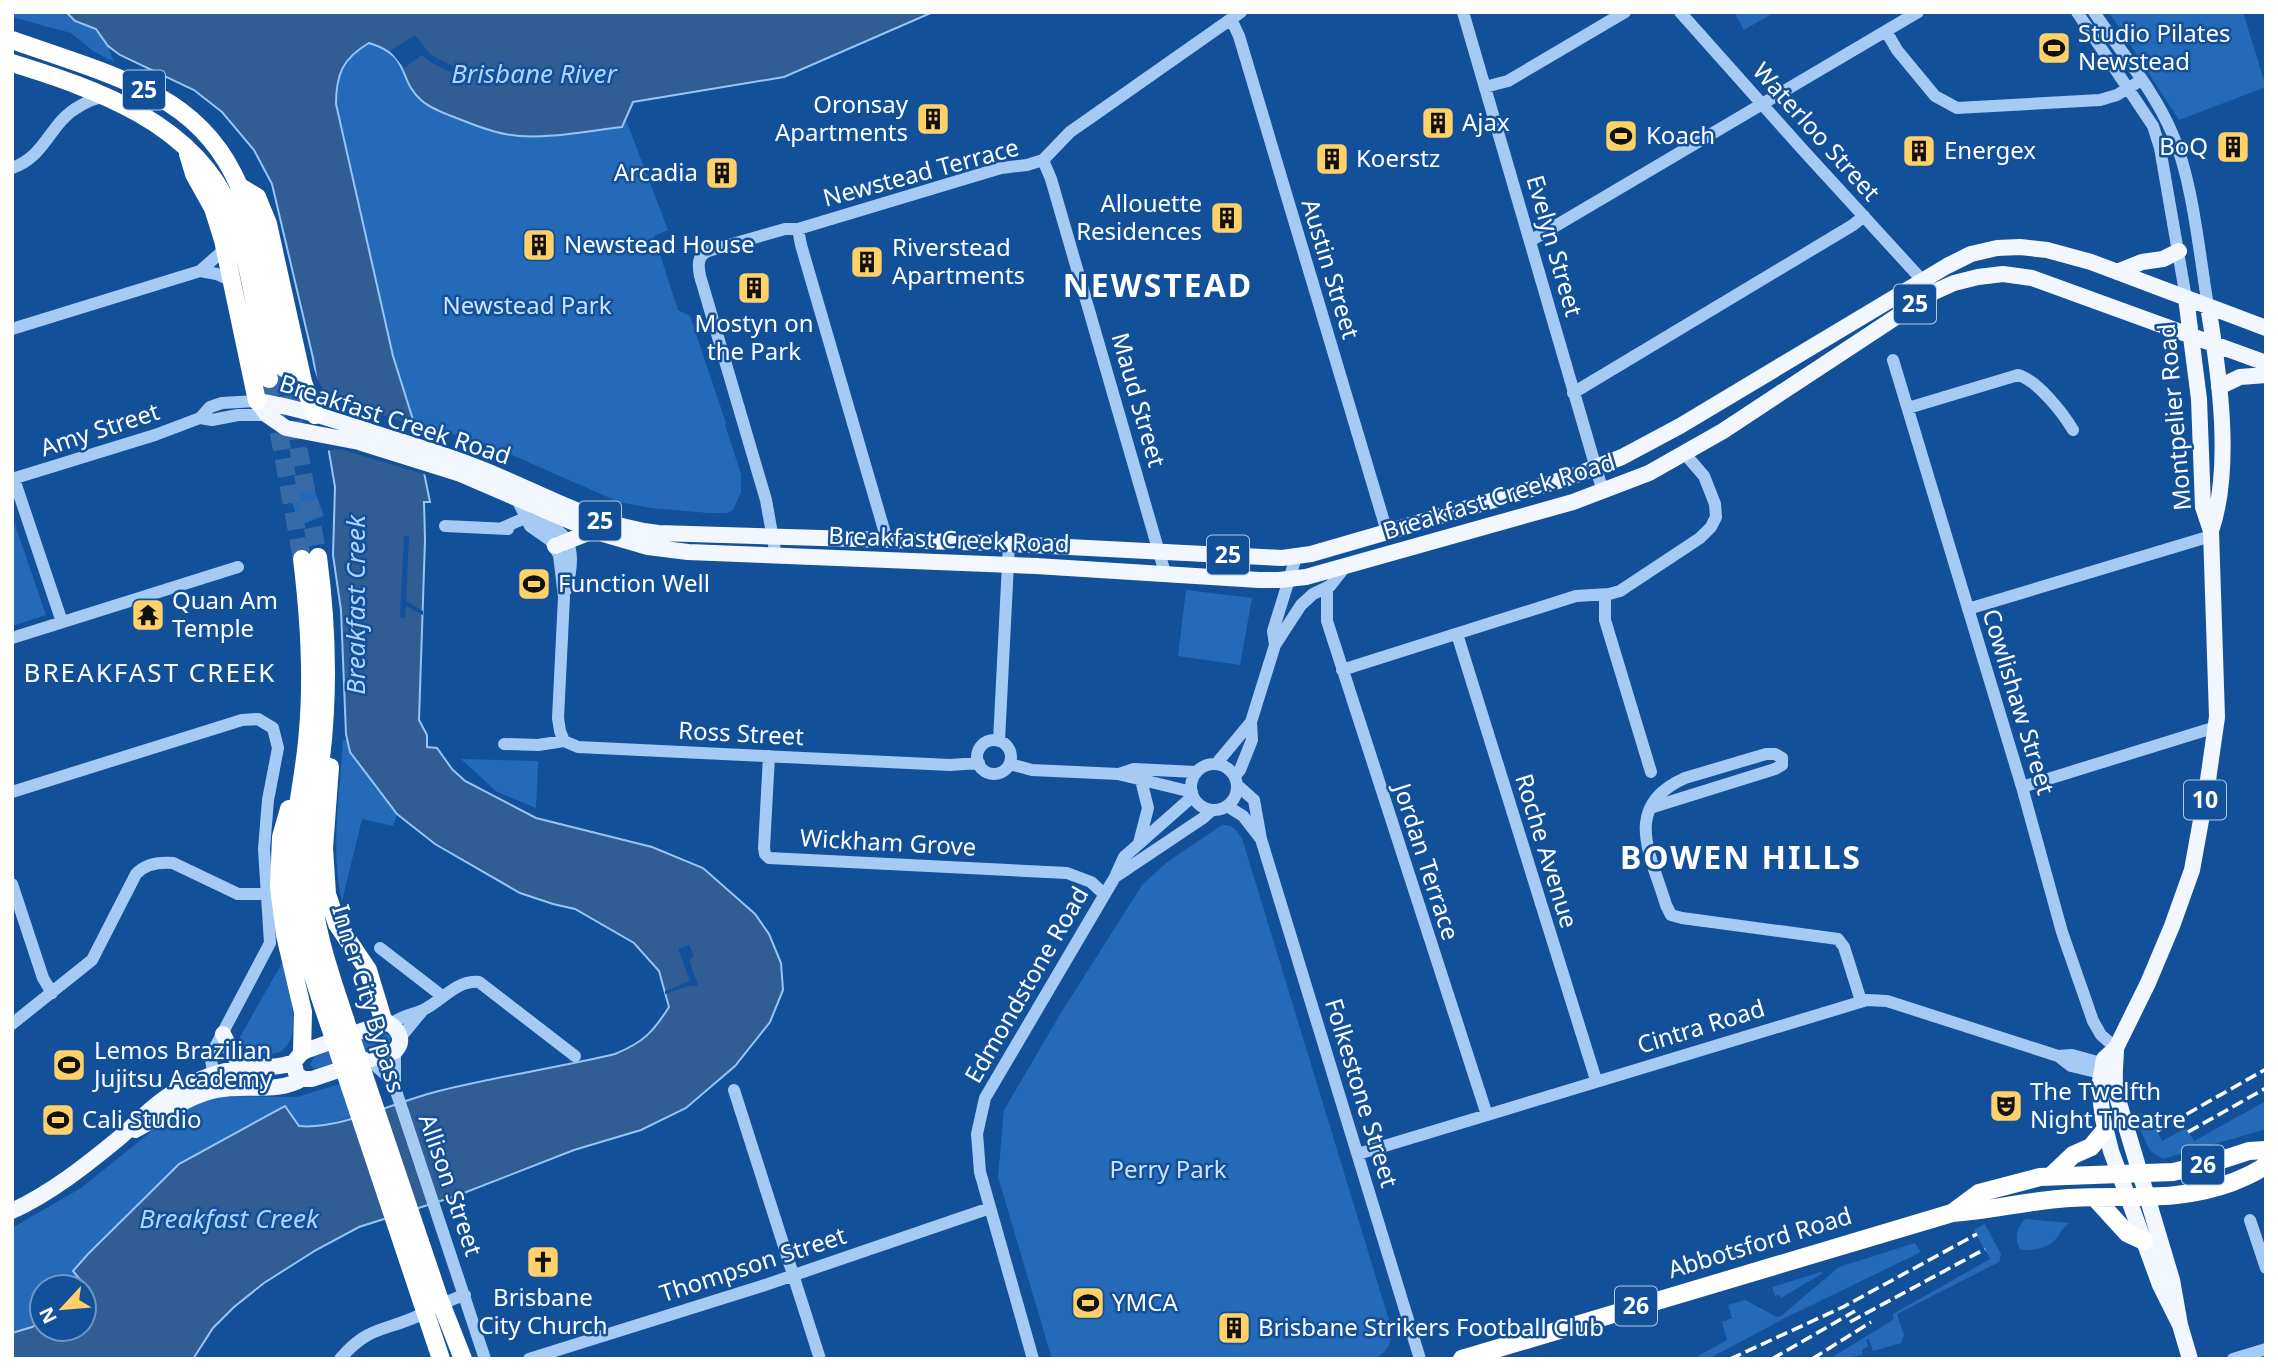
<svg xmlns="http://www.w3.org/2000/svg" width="2278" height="1371" font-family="'Noto Sans',sans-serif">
	<rect width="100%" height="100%" fill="#12509a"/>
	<!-- green -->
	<path fill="#246ab9" d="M12 12H66C77 22 89 23 97 30 105 38 110 51 114 62L93 51 71 33 12 17Z
		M1734 12H1775L1744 30Z
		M2109 12H2243L2266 87 2179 120Z
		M369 42C412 56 397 79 421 100 431 109 446 114 459 119 474 125 489 131 505 134 540 141 586 131 622 127L626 120 668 230 654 236 678 310 690 316 726 423 725 425 741 474V492L733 510 727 513H709L651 508 619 502 489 445 414 423 393 356 336 104C336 74 343 58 369 42Z
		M312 483 324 516 300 525 288 492Z
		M12 516 46 615 12 626Z
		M1186 590 1252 598 1240 665 1178 656Z
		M343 740H348L350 752 397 814 393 826 362 819 342 901C330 852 340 790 343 740Z
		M461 759 538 761 536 808 497 792Z
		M1222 825C1233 824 1236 830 1242 838L1392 1330C1392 1343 1387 1352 1375 1359H1052L998 1177 1004 1110 1061 1013 1142 885 1166 863Z
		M283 961C288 985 310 1054 268 1054 256 1055 246 1053 238 1044L240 1037Z
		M382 1033 391 1035 390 1042 387 1045 319 1068 314 1069 310 1064 315 1056Z
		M343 1083 354 1117 310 1127 299 1126 285 1106 179 1164 88 1254 73 1271 86 1287 84 1289V1287H42V1321L32 1327 12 1333V1228L81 1188 157 1127 198 1103 227 1096 297 1097Z
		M2266 1101V1129L2163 1159 2150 1151 2132 1112 2148 1115 2162 1141 2186 1128 2194 1141Z
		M2027 1219 2070 1223C2061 1228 2061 1234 2054 1241 2047 1248 2029 1252 2020 1249 2014 1240 2017 1228 2024 1220Z
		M1985 1224 2001 1254 1999 1262 1897 1314 1904 1335 1901 1343 1873 1351 1869 1339 1866 1340 1868 1346 1862 1350 1863 1354 1846 1359H1829L1893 1320V1314L1990 1259 1974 1230Z
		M1915 1243 1921 1252 1785 1318 1708 1359H1693L1727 1340 1722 1322 1732 1318 1728 1305 1745 1300 1777 1317 1781 1316 1839 1267Z
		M1821 1272 1823 1273 1781 1298 1779 1295 1775 1296 1772 1287Z"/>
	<!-- water -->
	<path fill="#305d93" stroke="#97c5f7" stroke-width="2" d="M66 12H933L784 77 633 102 622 127C586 131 540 141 505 134 489 131 474 125 459 119 446 114 431 109 421 100 397 79 412 56 369 43 343 58 336 74 336 104L393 356 414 423 430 502H424L425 540 419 720 427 735V747L437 748 452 769 465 781 536 818 652 847 703 868 755 914 769 934 781 963 783 990 770 1022 735 1066 686 1108 641 1130 574 1150 456 1196 359 1227 316 1250 264 1283 234 1307 213 1328 193 1359H12V1333L32 1327 42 1321V1329H84V1289L86 1287 73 1271 88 1254 179 1164 285 1106 299 1126C339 1130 395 1102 435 1092 494 1077 556 1068 615 1054 644 1042 653 1032 669 1007L659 971 634 943 575 909 553 904 520 893 435 844 397 814 350 752 346 734 341 610 333 555 335 487 313 358 272 184 254 150 222 112 194 90 120 55 108 46 96 29 75 21Z"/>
	<!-- pier -->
	<path fill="#12509a" d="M415 35 431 55 462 71 460 77 430 62 422 55 404 68 390 51Z
		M313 366 319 383 329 397 418 427 430 476 340 449 324 451 315 391Z
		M404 536H409L406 601 423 611V615L406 606 405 618H400Z
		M689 945 694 957 689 960 698 985 692 987 691 985 665 994V991L690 981 678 949Z"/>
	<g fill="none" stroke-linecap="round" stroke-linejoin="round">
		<!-- highway-tunnel -->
		<path stroke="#366aa9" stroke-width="18" stroke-dasharray="18 9" stroke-linecap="butt" d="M284 368 318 557
			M269 379 302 559"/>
		<!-- minor -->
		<path stroke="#a5caf4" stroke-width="12" d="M1463 12 1603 492
			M1680 12 1803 150 1922 280
			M2077 12 2153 126 2160 148 2186 298
			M2094 12C2120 51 2154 90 2172 133 2193 181 2199 253 2208 306
			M1231 19 1239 36 1387 532
			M1886 31 1897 50 1935 96 1957 108 2100 100 2117 95 2135 84
			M1485 87 1508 81 1625 12
			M1043 160 1051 179 1165 573
			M12 168C38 159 45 139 62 120 73 108 89 100 105 96
			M798 229 801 245 887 540
			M1530 241 1918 12
			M200 271 217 274 232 281
			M12 329 200 271 226 248
			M1893 360 2022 787 2062 932 2093 1021 2101 1035 2116 1048
			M1573 393 1853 225 1864 216
			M1908 408 2018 375C2037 380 2063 413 2073 430
			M200 418 212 420 238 415H267
			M12 479 155 435 200 418 210 407 222 403 257 401
			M14 479 62 622
			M516 497 530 526 550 540 559 555 564 597 558 718 560 731 564 741
			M445 526 508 529
			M502 528 525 518C571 527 578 548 566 590
			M776 556 766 500 700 276C698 265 697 256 708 251L785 229H798L1001 168 1027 165 1043 160 1070 132 1241 12
			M1327 587V621L1487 1115
			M1605 595V620L1651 772
			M1968 609 2211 536
			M1457 634 1596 1080
			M12 638 238 567
			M1275 645 1273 631 1296 557
			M1342 670 1576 596 1609 594 1620 591 1700 538 1711 527 1716 517 1715 504 1704 476 1685 454
			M977 757a17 17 0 1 1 34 0a17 17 0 1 1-34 0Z
			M999 741 1009 544
			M504 744 538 745 564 741 578 747 950 765 979 763
			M769 756 764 848 765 854 769 858 1067 873 1091 882 1104 894
			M1010 764 1032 770 1118 774 1192 792
			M1216 764 1251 722
			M1191 787a23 23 0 1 1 46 0a23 23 0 1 1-46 0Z
			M1119 774 1134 769 1196 772
			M1235 776 1240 770 1252 740 1251 722 1275 645 1301 605 1313 594 1330 586 1345 567
			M1237 785 1254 800 1261 839 1420 1359
			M2022 787 2216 727
			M12 792 242 720 258 719 273 728 278 748 268 800 264 849 270 943 213 1051 211 1060 215 1083
			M1227 806 1243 816 1261 839
			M1650 808 1775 769 1782 765V758L1775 754H1766L1685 778C1621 806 1651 855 1666 905L1671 915 1682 918 1838 939 1844 947 1861 1001
			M1139 843 1148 808 1141 780
			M1115 877 1203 818 1212 810
			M12 884 43 978 52 993
			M380 948 442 996
			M12 1024 92 960 136 874C145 864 159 862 173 863L238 894H266
			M391 1024C401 1016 411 1015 423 1010 442 1001 456 980 479 982L575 1056
			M400 1038 423 1010
			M395 1051V1088L485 1359
			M2058 1056 2072 1055 2112 1066
			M369 1060 386 1075 395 1088
			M734 1090 820 1359
			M1358 1154 1867 1000 1887 1001 2058 1056 2071 1066 2109 1075
			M2250 1220 2266 1268
			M340 1359C369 1325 384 1332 420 1315 435 1307 448 1300 465 1295
			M529 1359 762 1286 990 1208
			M1033 1359 980 1172 977 1134 985 1098 1115 877 1124 857 1193 796
			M2233 1359 2266 1349"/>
		<!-- major -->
		<path stroke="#f2f7ff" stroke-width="16" d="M2117 272 2142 262 2163 259 2179 251
			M2208 306C2219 372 2233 467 2211 531
			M2219 387 2240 377 2266 375
			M257 401 267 415 286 428 359 442 458 473 593 531 648 547 688 552 1036 566 1259 580H1279L1306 577 1573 502 1649 473 1723 431 1934 292 1954 283 1978 277 2003 274 2032 278 2266 363
			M257 401C296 407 334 420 371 432 415 446 460 459 503 478 554 500 601 526 658 533L990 543 1282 558 1311 554 1387 532 1571 477 1622 457 1680 426 1947 266 1971 254 1997 248 2020 247 2047 250 2091 262 2266 328
			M555 546 593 531
			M384 1023H389C399 1030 405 1041 395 1051L312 1079H302L296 1073 294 1062 302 1052Z
			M223 1034 234 1056 245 1067
			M2116 1048C2116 1063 2113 1077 2116 1093L2172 1280 2180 1325 2190 1359
			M135 1130C163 1116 186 1096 217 1090 245 1084 277 1094 302 1079
			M12 1211C51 1193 85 1166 118 1139 136 1124 151 1106 171 1094 193 1081 221 1070 247 1067 264 1066 277 1069 294 1062
			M2180 1325 2160 1285 2111 1151 2103 1119 2099 1087 2104 1059 2116 1048 2148 983 2172 926 2192 870 2207 787 2217 717 2211 531 2203 507 2199 399 2186 298"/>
		<!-- highway -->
		<path stroke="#fff" stroke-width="18" d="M12 40C60 57 112 72 157 96 232 137 249 201 265 278 271 308 278 338 284 368
			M12 63C96 89 195 123 231 211 250 261 258 326 269 379
			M188 154 194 174 213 208 223 240 257 401
			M242 188 257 197 268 224 303 382 315 415
			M318 557C327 624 329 691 321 758 317 799 308 838 311 880 314 929 330 973 345 1019
			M302 559C309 616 313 673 308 730 305 778 291 825 293 874 296 927 312 975 329 1024
			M330 767 324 848 327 894 337 924 368 970 384 1023
			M289 809 281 837 279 887 285 935 303 1012 302 1052
			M2052 1175 2073 1155 2091 1147 2105 1130
			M2095 1198 2127 1233 2144 1241
			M1952 1213 1979 1193 2040 1177 2173 1172 2212 1163 2249 1151 2266 1150
			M1462 1359 1952 1213C1988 1211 2022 1202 2058 1199 2120 1193 2171 1205 2233 1182 2245 1177 2256 1173 2266 1165"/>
		<!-- rail -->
		<path stroke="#fff" stroke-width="3.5" stroke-dasharray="12 5" stroke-linecap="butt" d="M2157 1131 2266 1069
			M2188 1132 2266 1088
			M1850 1322 1985 1249
			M1730 1359 1843 1307 1977 1234
			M1772 1359 1855 1311
			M1812 1359 1871 1322"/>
		<!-- highway-bridge -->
		<path stroke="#fff" stroke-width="18" d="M345 1019 439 1298 463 1359
			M329 1024 441 1359"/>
	</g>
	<!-- icons -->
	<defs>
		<symbol id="stadium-square" viewBox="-11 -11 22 22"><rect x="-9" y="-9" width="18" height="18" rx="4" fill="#ffd168" stroke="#12509a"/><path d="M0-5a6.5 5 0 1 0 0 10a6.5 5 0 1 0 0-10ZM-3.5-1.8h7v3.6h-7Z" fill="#111"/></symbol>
		<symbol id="building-square" viewBox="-11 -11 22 22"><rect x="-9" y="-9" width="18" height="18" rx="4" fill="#ffd168" stroke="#12509a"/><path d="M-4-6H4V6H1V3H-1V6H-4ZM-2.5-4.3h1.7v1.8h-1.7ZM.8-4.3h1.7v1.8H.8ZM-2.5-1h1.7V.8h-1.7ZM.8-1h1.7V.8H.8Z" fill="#111"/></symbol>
		<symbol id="temple-square" viewBox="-11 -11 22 22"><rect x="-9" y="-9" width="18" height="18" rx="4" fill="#ffd168" stroke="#12509a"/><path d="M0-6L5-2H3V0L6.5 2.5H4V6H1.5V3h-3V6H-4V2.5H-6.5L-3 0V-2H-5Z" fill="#111"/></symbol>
		<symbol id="theatre-square" viewBox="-11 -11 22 22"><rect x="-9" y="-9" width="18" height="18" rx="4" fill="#ffd168" stroke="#12509a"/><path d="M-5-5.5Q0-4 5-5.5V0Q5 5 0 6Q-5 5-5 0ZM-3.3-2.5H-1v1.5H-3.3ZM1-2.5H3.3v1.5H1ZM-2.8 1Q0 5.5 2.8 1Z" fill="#111"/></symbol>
		<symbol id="church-square" viewBox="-11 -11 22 22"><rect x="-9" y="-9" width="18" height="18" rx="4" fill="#ffd168" stroke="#12509a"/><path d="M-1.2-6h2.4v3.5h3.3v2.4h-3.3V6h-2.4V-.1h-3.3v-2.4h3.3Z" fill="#111"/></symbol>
	</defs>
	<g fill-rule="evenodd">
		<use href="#stadium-square" x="2035" y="29" width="38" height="38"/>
		<use href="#building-square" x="914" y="100" width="38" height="38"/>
		<use href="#building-square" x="1419" y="104" width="38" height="38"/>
		<use href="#stadium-square" x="1602" y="117" width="38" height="38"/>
		<use href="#building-square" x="2214" y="128" width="38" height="38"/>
		<use href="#building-square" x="1900" y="132" width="38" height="38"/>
		<use href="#building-square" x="1313" y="140" width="38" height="38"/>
		<use href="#building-square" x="703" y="154" width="38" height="38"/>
		<use href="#building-square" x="1208" y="199" width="38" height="38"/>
		<use href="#building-square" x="520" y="226" width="38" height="38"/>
		<use href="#building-square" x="848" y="243" width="38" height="38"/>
		<use href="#building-square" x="735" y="269" width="38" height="38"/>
		<use href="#stadium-square" x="515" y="565" width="38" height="38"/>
		<use href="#temple-square" x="129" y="596" width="38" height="38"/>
		<use href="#stadium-square" x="50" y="1046" width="38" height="38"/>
		<use href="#theatre-square" x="1987" y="1087" width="38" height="38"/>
		<use href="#stadium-square" x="39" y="1101" width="38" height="38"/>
		<use href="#church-square" x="524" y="1243" width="38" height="38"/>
		<use href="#stadium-square" x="1069" y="1284" width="38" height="38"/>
		<use href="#building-square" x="1215" y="1309" width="38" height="38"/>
	</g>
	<g text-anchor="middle" stroke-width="5" stroke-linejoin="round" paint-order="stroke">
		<!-- shield labels -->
		<g fill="#12509a" stroke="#b8cae1" stroke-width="2">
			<rect x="123" y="70.5" width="42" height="39" rx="5"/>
			<rect x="1894" y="284.5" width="42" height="39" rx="5"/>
			<rect x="579" y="501.5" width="42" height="39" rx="5"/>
			<rect x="1207" y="535.5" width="42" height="39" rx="5"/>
			<rect x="2184" y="780.5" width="42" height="39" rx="5"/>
			<rect x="2182" y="1145.5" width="42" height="39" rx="5"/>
			<rect x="1615" y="1286.5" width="42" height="39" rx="5"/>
		</g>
		<g font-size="23" font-weight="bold" fill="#fff">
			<text x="144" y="98">25</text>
			<text x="1915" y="312">25</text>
			<text x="600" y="529">25</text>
			<text x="1228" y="563">25</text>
			<text x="2205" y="808">10</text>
			<text x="2203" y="1173">26</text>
			<text x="1636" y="1314">26</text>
		</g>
		<!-- poi labels -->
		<g font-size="24" fill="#fff" stroke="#12509a" text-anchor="start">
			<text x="2078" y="42">Studio Pilates<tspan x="2078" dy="28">Newstead</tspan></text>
			<text x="908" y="113" text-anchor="end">Oronsay<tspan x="908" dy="28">Apartments</tspan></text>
			<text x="1462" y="131">Ajax</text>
			<text x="1646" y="144">Koach</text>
			<text x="2208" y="155" text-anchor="end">BoQ</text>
			<text x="1944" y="159">Energex</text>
			<text x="1356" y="167">Koerstz</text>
			<text x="698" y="181" text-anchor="end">Arcadia</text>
			<text x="1202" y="212" text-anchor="end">Allouette<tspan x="1202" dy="28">Residences</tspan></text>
			<text x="564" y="253">Newstead House</text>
			<text x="892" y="256">Riverstead<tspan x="892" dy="28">Apartments</tspan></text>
			<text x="754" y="332" text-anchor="middle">Mostyn on<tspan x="754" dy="28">the Park</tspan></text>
			<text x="558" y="592">Function Well</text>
			<text x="172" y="609">Quan Am<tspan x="172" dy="28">Temple</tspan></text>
			<text x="94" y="1059">Lemos Brazilian<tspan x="94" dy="28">Jujitsu Academy</tspan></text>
			<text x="2030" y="1100">The Twelfth<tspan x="2030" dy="28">Night Theatre</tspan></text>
			<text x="82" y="1128">Cali Studio</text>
			<text x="543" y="1306" text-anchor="middle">Brisbane<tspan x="543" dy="28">City Church</tspan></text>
			<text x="1112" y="1311">YMCA</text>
			<text x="1258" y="1336">Brisbane Strikers Football Club</text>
		</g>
		<!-- street labels -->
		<g font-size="24" fill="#fff" stroke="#12509a">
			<text transform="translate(1816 132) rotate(48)" y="8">Waterloo Street</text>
			<text transform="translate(921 173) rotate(-15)" y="8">Newstead Terrace</text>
			<text transform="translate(1554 246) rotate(74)" y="8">Evelyn Street</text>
			<text transform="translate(1330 269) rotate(73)" y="8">Austin Street</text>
			<text transform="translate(1138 400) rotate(74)" y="8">Maud Street</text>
			<text transform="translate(2175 417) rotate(-95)" y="8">Montpelier Road</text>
			<text transform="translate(395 420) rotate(18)" y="8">Breakfast Creek Road</text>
			<text transform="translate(100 430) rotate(-18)" y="8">Amy Street</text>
			<text transform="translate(1499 497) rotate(-17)" y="8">Breakfast Creek Road</text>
			<text transform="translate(949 540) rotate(2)" y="8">Breakfast Creek Road</text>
			<text transform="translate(2018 702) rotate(73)" y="8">Cowlishaw Street</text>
			<text transform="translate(741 734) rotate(3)" y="8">Ross Street</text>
			<text transform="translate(888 843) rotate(3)" y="8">Wickham Grove</text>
			<text transform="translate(1546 851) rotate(73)" y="8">Roche Avenue</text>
			<text transform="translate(1426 862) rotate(72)" y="8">Jordan Terrace</text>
			<text transform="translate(1027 985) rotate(-60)" y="8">Edmondstone Road</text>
			<text transform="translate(368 999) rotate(73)" y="8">Inner City Bypass</text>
			<text transform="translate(1701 1027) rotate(-17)" y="8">Cintra Road</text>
			<text transform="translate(1361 1093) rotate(73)" y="8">Folkestone Street</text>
			<text transform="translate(450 1185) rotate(71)" y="8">Allison Street</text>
			<text transform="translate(1760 1243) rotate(-17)" y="8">Abbotsford Road</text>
			<text transform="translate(753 1265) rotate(-18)" y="8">Thompson Street</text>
		</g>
		<!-- park labels -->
		<g font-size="24" fill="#cde4fe" stroke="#12509a">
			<text x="527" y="314">Newstead Park</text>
			<text x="1168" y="1178">Perry Park</text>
		</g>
		<!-- water labels -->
		<g font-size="26" font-style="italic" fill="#b2d4fa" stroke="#12509a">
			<text x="534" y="83">Brisbane River</text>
			<text transform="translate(356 605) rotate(-90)" y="9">Breakfast Creek</text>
			<text x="229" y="1228">Breakfast Creek</text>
		</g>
		<!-- neighbourhood labels -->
		<g font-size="26" letter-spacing="2" fill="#fff" stroke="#12509a">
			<text x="150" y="682">BREAKFAST CREEK</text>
		</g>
		<!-- district labels -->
		<g font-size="32" font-weight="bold" letter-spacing="2" fill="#fff" stroke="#12509a">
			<text x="1158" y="297">NEWSTEAD</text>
			<text x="1741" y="869">BOWEN HILLS</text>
		</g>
	</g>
	<!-- border -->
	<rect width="2278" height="1371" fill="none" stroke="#ffffff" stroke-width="28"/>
	<!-- north arrow -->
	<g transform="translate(63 1308) rotate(244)"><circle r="33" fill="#12509a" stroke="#7196c2" stroke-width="2"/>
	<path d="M0-5L12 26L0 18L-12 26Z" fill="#ffd168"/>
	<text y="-10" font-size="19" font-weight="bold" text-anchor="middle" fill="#ffffff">N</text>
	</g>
</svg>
